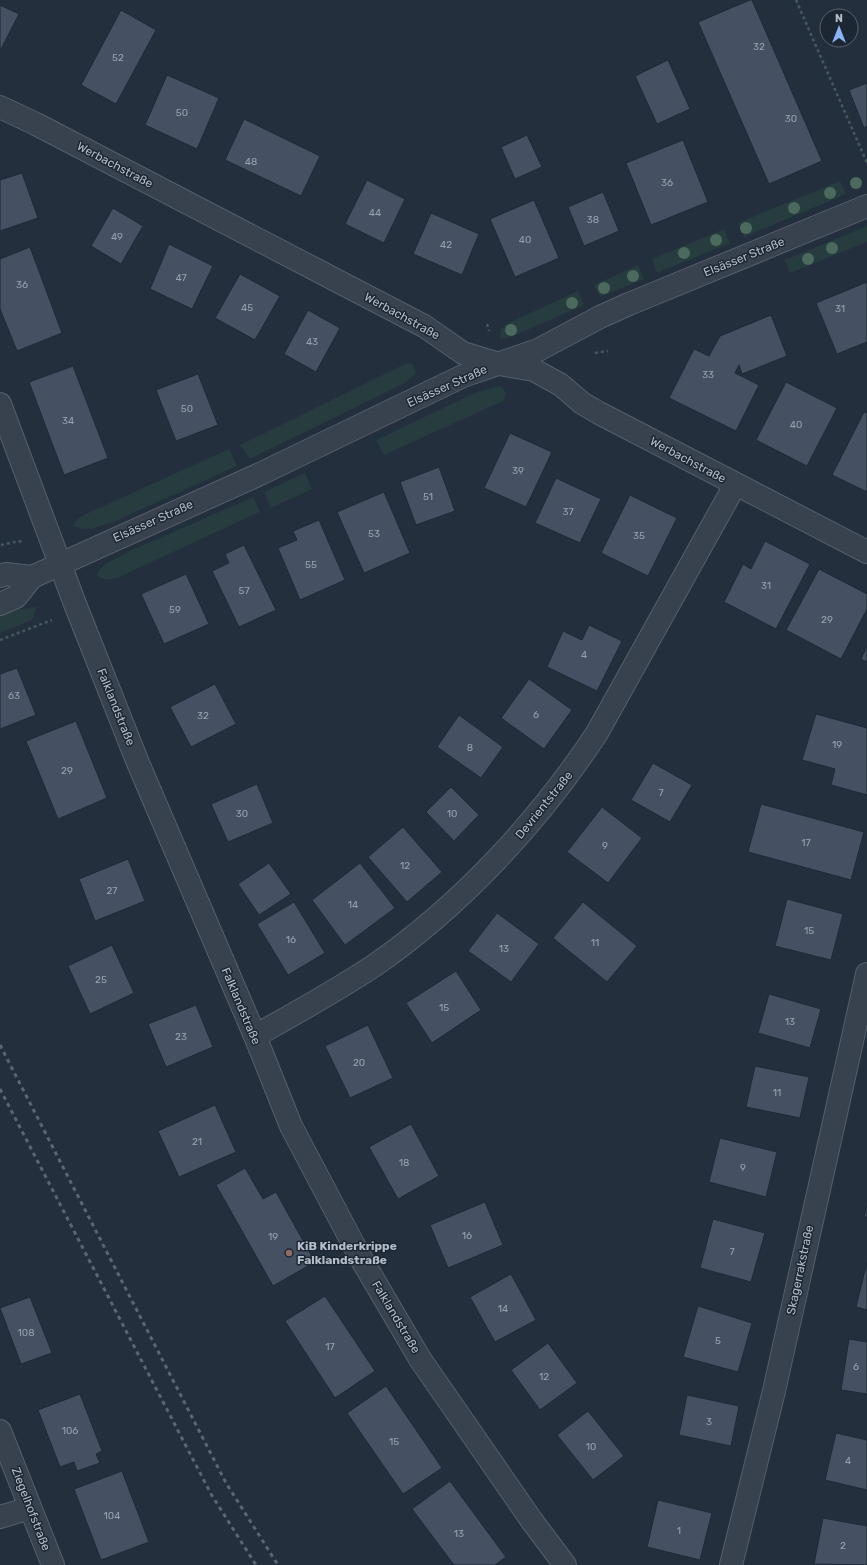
<svg xmlns="http://www.w3.org/2000/svg" width="867" height="1565" font-family="Rubik,sans-serif">
	<rect width="100%" height="100%" fill="#242f3e"/>
	<!-- green -->
	<path fill="#263c3f" d="M840 181 846 194 744 237 738 223Z
		M867 226V242L790 273 785 260Z
		M724 229 730 243 657 273 652 259Z
		M638 265 644 279 600 297 594 285Z
		M578 291 584 305 511 337 500 339 501 329 507 324Z
		M407 363 413 364 416 374 403 384 250 459 240 445Z
		M501 386 506 393 503 401 384 455 376 440 477 392Z
		M229 449 237 466 118 520 94 528 84 529 73 526 78 519 86 514Z
		M305 473 312 489 271 508 264 492Z
		M253 497 260 512 117 578 106 580 96 576 100 569 109 562 130 551Z
		M37 607 32 620 0 633V616L15 610Z"/>
	<!-- building -->
	<path fill="#455162" stroke="#1f2835" d="M750 0H752L822 161 769 184 698 22Z
		M0 5 19 14 1 49 0 48Z
		M121 10 156 30 116 104 81 85Z
		M668 60 690 109 657 124 635 76Z
		M167 75 219 98 197 149 145 125Z
		M867 83V126L864 128 849 90Z
		M244 119 320 156 301 196 225 160Z
		M527 135 542 167 515 179 501 147Z
		M683 140 708 202 651 225 626 163Z
		M22 173 38 218 0 231V180Z
		M367 180 405 199 384 243 345 224Z
		M603 192 619 231 584 246 568 207Z
		M534 200 559 258 515 277 490 219Z
		M113 208 143 226 121 264 91 246Z
		M431 213 479 234 462 275 413 254Z
		M169 244 213 266 192 309 150 289Z
		M30 247 62 333 17 351 0 309V259Z
		M240 274 280 296 255 340 215 318Z
		M867 282V342L837 354 816 303Z
		M308 310 340 328 316 372 284 354Z
		M771 315 787 356 742 374 739 365 735 373 759 385 736 431 669 398 694 349 709 356 720 336Z
		M73 366 108 458 64 475 29 382Z
		M198 374 218 425 176 441 156 390Z
		M786 382 837 408 807 466 756 440Z
		M864 412 867 413V492L832 475Z
		M510 433 552 452 526 507 484 488Z
		M439 467 455 511 416 525 400 482Z
		M556 478 601 499 580 543 535 523Z
		M384 492 410 553 364 573 337 512Z
		M630 495 677 518 648 576 601 553Z
		M319 520 345 580 300 600 278 548 297 540 293 531Z
		M765 541 810 564 776 629 724 602 743 564 751 569Z
		M244 545 276 610 239 627 212 571 229 563 225 554Z
		M819 569 867 594V609L841 659 786 630Z
		M186 574 209 624 164 644 141 594Z
		M589 625 622 641 597 691 547 667 563 631 582 640Z
		M867 646V662L861 659Z
		M17 668 36 715 0 729V674Z
		M529 679 572 710 544 749 501 718Z
		M215 684 236 724 191 747 170 707Z
		M816 714 867 728V795L831 785 835 769 802 760Z
		M459 715 503 747 481 778 437 747Z
		M76 721 107 798 58 819 26 741Z
		M653 763 692 785 670 822 631 800Z
		M257 784 273 823 228 842 211 804Z
		M451 787 479 815 454 841 426 812Z
		M761 804 864 832 851 880 748 852Z
		M602 807 642 838 608 883 567 852Z
		M403 827 442 872 407 902 368 857Z
		M128 859 145 901 95 921 79 879Z
		M269 863 291 894 259 915 238 884Z
		M360 863 395 908 345 945 312 900Z
		M787 899 843 914 831 960 775 946Z
		M294 902 325 953 288 975 257 924Z
		M583 902 637 946 607 982 553 938Z
		M497 913 539 944 511 982 468 951Z
		M112 945 134 993 90 1014 68 966Z
		M456 971 481 1010 432 1043 406 1003Z
		M769 994 821 1009 810 1048 758 1033Z
		M196 1005 213 1047 166 1067 148 1024Z
		M368 1025 393 1078 350 1098 325 1046Z
		M755 1066 809 1077 800 1118 746 1107Z
		M215 1105 236 1152 179 1177 158 1131Z
		M411 1124 439 1176 398 1199 369 1147Z
		M720 1138 777 1152 766 1197 709 1182Z
		M245 1168 263 1199 276 1192 315 1262 273 1286 216 1185Z
		M485 1202 503 1245 448 1268 430 1225Z
		M867 1205V1217H864Z
		M713 1219 765 1233 751 1282 700 1268Z
		M867 1262V1310L856 1307Z
		M511 1274 536 1320 495 1342 470 1297Z
		M325 1296 375 1371 335 1398 285 1321Z
		M30 1297 52 1353 21 1364 0 1308Z
		M698 1306 752 1323 738 1372 683 1357Z
		M849 1339 867 1342V1394L841 1390Z
		M548 1343 577 1383 540 1410 511 1370Z
		M386 1386 442 1468 403 1494 347 1413Z
		M80 1394 102 1451 96 1454 100 1463 77 1471 74 1462 60 1467 38 1410Z
		M687 1395 739 1406 731 1446 679 1435Z
		M588 1411 624 1456 593 1480 557 1435Z
		M836 1433 867 1440V1490L825 1480Z
		M122 1471 149 1542 101 1560 74 1489Z
		M450 1481 506 1557 495 1565H454L412 1509Z
		M658 1500 712 1513 700 1560 647 1547Z
		M823 1518 867 1526V1565L814 1564Z"/>
	<g fill="none" stroke-linecap="round" stroke-linejoin="round">
		<defs>
			<path id="minor" d="M0 107 36 124 424 326 463 353 499 364 534 370 561 385 582 403 599 413 867 552
				M0 404 75 604 138 763 255 1036 291 1126 359 1255 420 1359 532 1521 565 1565
				M0 576 6 574 32 577
				M0 604 16 597 32 577 260 474 463 376 538 350 600 317 629 304 867 206
				M255 1036C294 1014 334 992 372 967 460 907 539 821 597 733L735 485
				M0 1431 53 1565
				M0 1517 30 1508
				M731 1565 774 1391 867 974"/>
		</defs>
		<!-- minor casing -->
		<use href="#minor" stroke="#565f6c" stroke-width="24"/>
		<!-- path -->
		<path stroke="#44595c" stroke-width="2.5" stroke-dasharray="3 3" stroke-linecap="butt" d="M796 0 867 163
			M487 324 489 331
			M595 353 608 351
			M1 545 19 541 22 542
			M0 640 52 620"/>
		<!-- minor -->
		<use href="#minor" stroke="#38414e" stroke-width="22"/>
		<!-- rail -->
		<path stroke="#5a6575" stroke-width="3" stroke-dasharray="4 4" stroke-linecap="butt" d="M0 1045 226 1483 278 1565
			M0 1089 211 1494 256 1565"/>
	</g>
	<!-- trees -->
	<g fill="#4b6a5d">
		<circle cx="856" cy="183" r="6"/>
		<circle cx="830" cy="193" r="6"/>
		<circle cx="794" cy="208" r="6"/>
		<circle cx="746" cy="228" r="6"/>
		<circle cx="716" cy="240" r="6"/>
		<circle cx="832" cy="248" r="6"/>
		<circle cx="684" cy="253" r="6"/>
		<circle cx="808" cy="259" r="6"/>
		<circle cx="633" cy="276" r="6"/>
		<circle cx="604" cy="288" r="6"/>
		<circle cx="572" cy="303" r="6"/>
		<circle cx="511" cy="330" r="6"/>
	</g>
	<!-- markers -->
	<circle fill="#8d6e63" stroke="#1d2633" stroke-width="1.5" cx="289" cy="1253" r="4"/>
	<g text-anchor="middle" stroke-width="3" stroke-linejoin="round" paint-order="stroke">
		<!-- number labels -->
		<g font-size="10" fill="#98a1af">
			<text x="759" y="50">32</text>
			<text x="118" y="61">52</text>
			<text x="182" y="116">50</text>
			<text x="791" y="122">30</text>
			<text x="251" y="165">48</text>
			<text x="667" y="186">36</text>
			<text x="375" y="216">44</text>
			<text x="593" y="223">38</text>
			<text x="117" y="240">49</text>
			<text x="525" y="243">40</text>
			<text x="446" y="248">42</text>
			<text x="181" y="281">47</text>
			<text x="22" y="288">36</text>
			<text x="247" y="311">45</text>
			<text x="840" y="312">31</text>
			<text x="312" y="345">43</text>
			<text x="708" y="378">33</text>
			<text x="187" y="412">50</text>
			<text x="68" y="424">34</text>
			<text x="796" y="428">40</text>
			<text x="518" y="474">39</text>
			<text x="428" y="500">51</text>
			<text x="568" y="515">37</text>
			<text x="374" y="537">53</text>
			<text x="639" y="539">35</text>
			<text x="311" y="568">55</text>
			<text x="766" y="589">31</text>
			<text x="244" y="594">57</text>
			<text x="175" y="613">59</text>
			<text x="827" y="623">29</text>
			<text x="584" y="658">4</text>
			<text x="14" y="699">63</text>
			<text x="536" y="718">6</text>
			<text x="203" y="719">32</text>
			<text x="837" y="748">19</text>
			<text x="470" y="751">8</text>
			<text x="67" y="774">29</text>
			<text x="661" y="796">7</text>
			<text x="242" y="817">30</text>
			<text x="452" y="817">10</text>
			<text x="806" y="846">17</text>
			<text x="605" y="849">9</text>
			<text x="405" y="869">12</text>
			<text x="112" y="894">27</text>
			<text x="353" y="908">14</text>
			<text x="809" y="934">15</text>
			<text x="291" y="943">16</text>
			<text x="595" y="946">11</text>
			<text x="504" y="952">13</text>
			<text x="101" y="983">25</text>
			<text x="444" y="1011">15</text>
			<text x="790" y="1025">13</text>
			<text x="181" y="1040">23</text>
			<text x="359" y="1066">20</text>
			<text x="777" y="1096">11</text>
			<text x="197" y="1145">21</text>
			<text x="404" y="1166">18</text>
			<text x="743" y="1171">9</text>
			<text x="467" y="1239">16</text>
			<text x="273" y="1240">19</text>
			<text x="732" y="1255">7</text>
			<text x="503" y="1312">14</text>
			<text x="26" y="1336">108</text>
			<text x="718" y="1344">5</text>
			<text x="330" y="1350">17</text>
			<text x="856" y="1370">6</text>
			<text x="544" y="1380">12</text>
			<text x="709" y="1425">3</text>
			<text x="70" y="1434">106</text>
			<text x="394" y="1445">15</text>
			<text x="591" y="1450">10</text>
			<text x="848" y="1464">4</text>
			<text x="112" y="1519">104</text>
			<text x="679" y="1534">1</text>
			<text x="459" y="1537">13</text>
			<text x="843" y="1549">2</text>
		</g>
		<!-- street labels -->
		<g font-size="12" fill="#b4bcc9" stroke="#1d2633">
			<text transform="translate(115 165) rotate(28)" y="4">Werbachstraße</text>
			<text transform="translate(744 257) rotate(-22)" y="4">Elsässer Straße</text>
			<text transform="translate(402 316) rotate(29)" y="4">Werbachstraße</text>
			<text transform="translate(447 386) rotate(-24)" y="4">Elsässer Straße</text>
			<text transform="translate(688 460) rotate(28)" y="4">Werbachstraße</text>
			<text transform="translate(153 521) rotate(-24)" y="4">Elsässer Straße</text>
			<text transform="translate(116 707) rotate(68)" y="4">Falklandstraße</text>
			<text transform="translate(544 805) rotate(-51)" y="4">Devrientstraße</text>
			<text transform="translate(241 1006) rotate(67)" y="4">Falklandstraße</text>
			<text transform="translate(800 1270) rotate(-78)" y="4">Skagerrakstraße</text>
			<text transform="translate(396 1317) rotate(59)" y="4">Falklandstraße</text>
			<text transform="translate(31 1509) rotate(69)" y="4">Ziegelhofstraße</text>
		</g>
		<!-- poi labels -->
		<g font-size="12" font-weight="bold" fill="#b4bcc9" stroke="#1d2633" text-anchor="start">
			<text x="297" y="1250">KiB Kinderkrippe<tspan x="297" dy="14">Falklandstraße</tspan></text>
		</g>
	</g>
	<!-- north arrow -->
	<g transform="translate(839 28)"><circle r="19" fill="#1d2633" stroke="#59626f"/>
	<path d="M0-3L7 15L0 10L-7 15Z" fill="#8ab4f8"/>
	<text y="-6" font-size="11" font-weight="bold" text-anchor="middle" fill="#b4bcc9">N</text>
	</g>
</svg>
